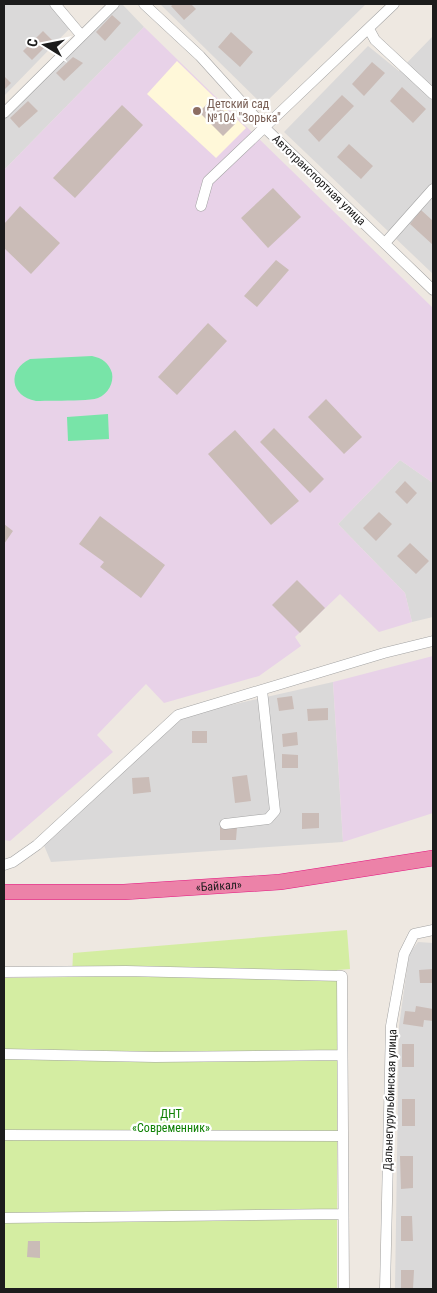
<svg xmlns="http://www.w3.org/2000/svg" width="437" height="1293" font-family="'Roboto Condensed',sans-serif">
	<rect width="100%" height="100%" fill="#eee8e1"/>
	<!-- residential -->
	<path fill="#dad9d9" d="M4 4H52L74 24 4 96Z
		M160 4H366L263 105Z
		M112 5H123L144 27 4 170V116Z
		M433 36V274L284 132 368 46 399 71Z
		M400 460 433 483V617L412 622 405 593 338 524Z
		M333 682 343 842 51 862 43 843 182 716Z
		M418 942 433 943V1289H395L399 1026 409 954Z"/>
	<!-- industrial -->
	<path fill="#e8d2e8" d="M144 27 433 308V483L400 460 338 524 405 593 412 622 379 632 340 594 295 637 301 646 259 676 164 703 146 684 97 735 113 752 10 841 4 840V170Z
		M433 656V813L343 842 333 682Z"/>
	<!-- education -->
	<path fill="#fff8d9" d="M177 61 246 128 216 158 147 94Z"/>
	<!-- grass -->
	<path fill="#d4eda2" d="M347 930 350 969 337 970V1289H4V978L72 977 73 953Z"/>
	<!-- pitch -->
	<path fill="#78e4a8" d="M92 356C102 358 109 363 112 373 114 383 108 394 98 398 86 402 50 400 36 401 10 396 7 370 30 359Z
		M108 414 109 439 68 441 67 417Z"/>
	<!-- building -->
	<path fill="#cabcb7" d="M174 4H191L196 9 184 20 171 6Z
		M112 15 121 23 105 41 96 32Z
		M43 31 52 40 32 60 23 51Z
		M231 32 253 52 240 67 218 47Z
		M73 57 83 63 64 81 56 73Z
		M372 62 385 73 364 96 352 84Z
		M4 76 11 83 4 90Z
		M402 87 426 109 413 123 390 101Z
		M342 95 354 106 319 142 308 130Z
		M212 99 236 123 223 136 199 112Z
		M28 101 38 111 19 128 10 118Z
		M122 105 143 125 75 198 53 178Z
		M349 144 373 166 361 179 337 157Z
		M273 188 301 217 268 248 241 218Z
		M20 206 60 243 31 274 4 248V224Z
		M421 210 433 221V245L410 224Z
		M276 260 289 270 257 307 244 296Z
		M208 323 227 341 177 395 158 377Z
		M326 399 362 437 344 454 308 417Z
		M274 428 324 479 310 493 260 442Z
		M235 430 299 501 271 525 208 454Z
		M405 481 417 493 407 504 395 492Z
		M379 512 392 524 376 541 363 528Z
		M100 516 165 565 141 598 100 567 104 562 79 544Z
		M4 524 13 531 4 544Z
		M410 543 429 561 416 574 397 556Z
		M297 580 325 608 300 633 272 605Z
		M292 696 294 709 279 711 277 698Z
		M328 708V720L308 721 307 709Z
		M192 731H207V743H192Z
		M297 732 298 745 283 747 282 734Z
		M282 754 298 755V768H282Z
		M247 775 251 801 235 803 232 777Z
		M149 777 151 792 133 794 132 778Z
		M302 813H319V828L302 829Z
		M220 826 237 827 236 840H220Z
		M433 969V983H420L419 970Z
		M416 1006 433 1009V1021L424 1020 423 1027 403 1024 405 1011 415 1012Z
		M402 1044H414V1067H402Z
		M402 1099H415V1126H402Z
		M400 1156H413V1188L401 1189Z
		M401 1216H412L413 1241H401Z
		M28 1241H40V1258L27 1257Z
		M401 1270H414L413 1289H401Z"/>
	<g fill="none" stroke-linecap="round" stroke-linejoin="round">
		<defs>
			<path id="minor" d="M55 4 81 35
				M144 4 200 56 265 128 433 290
				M369 29 375 40 433 94
				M4 113 114 4
				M201 206 208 181 394 4
				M385 243 433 189
				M225 824 268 819 275 811 262 690
				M4 865 13 862 37 845 178 715 384 653 433 641
				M4 972 126 971 342 976 344 1289
				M4 1054 155 1057 341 1055
				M4 1135 343 1136
				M4 1218 342 1214
				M385 1289 391 1026 404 954 414 934 433 930"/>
			<g id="highway">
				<path id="s1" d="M4 892H124L280 882 433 858"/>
			</g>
		</defs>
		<!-- minor casing -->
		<use href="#minor" stroke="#a3a3a3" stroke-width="11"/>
		<!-- highway casing -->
		<use href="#highway" stroke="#e31780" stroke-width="16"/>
		<!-- minor -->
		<use href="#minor" stroke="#fff" stroke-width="10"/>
		<!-- highway -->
		<use href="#highway" stroke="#ec82a8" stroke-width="15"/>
	</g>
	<!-- markers -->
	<circle fill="#8d6e63" stroke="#fff" stroke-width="2" cx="197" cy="111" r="5"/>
	<g text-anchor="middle" stroke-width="4.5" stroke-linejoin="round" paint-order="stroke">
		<!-- education labels -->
		<g font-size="12" fill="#785e54" stroke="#fff" text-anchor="start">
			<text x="207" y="108">Детский сад<tspan x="207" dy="14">№104 "Зорька"</tspan></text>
		</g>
		<!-- street labels -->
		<g font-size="12" fill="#1c1c1c" stroke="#fff">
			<text transform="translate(319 180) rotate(44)" y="4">Автотранспортная улица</text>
			<text dy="4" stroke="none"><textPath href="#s1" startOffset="215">«Байкал»</textPath></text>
			<text transform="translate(390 1100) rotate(-88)" y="4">Дальнегурульбинская улица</text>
		</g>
		<!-- park labels -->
		<g font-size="12" fill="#0f8104" stroke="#fff">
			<text x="171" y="1118">ДНТ<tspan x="171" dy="14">«Современник»</tspan></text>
		</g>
	</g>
	<!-- border -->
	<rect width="437" height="1293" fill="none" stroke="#1c1c1c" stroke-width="10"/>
	<!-- north arrow -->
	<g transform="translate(45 45) rotate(280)" stroke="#ffffff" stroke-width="4" paint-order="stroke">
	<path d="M0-4L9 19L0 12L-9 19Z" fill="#1c1c1c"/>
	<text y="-8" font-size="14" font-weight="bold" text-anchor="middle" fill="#1c1c1c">С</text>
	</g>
</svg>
